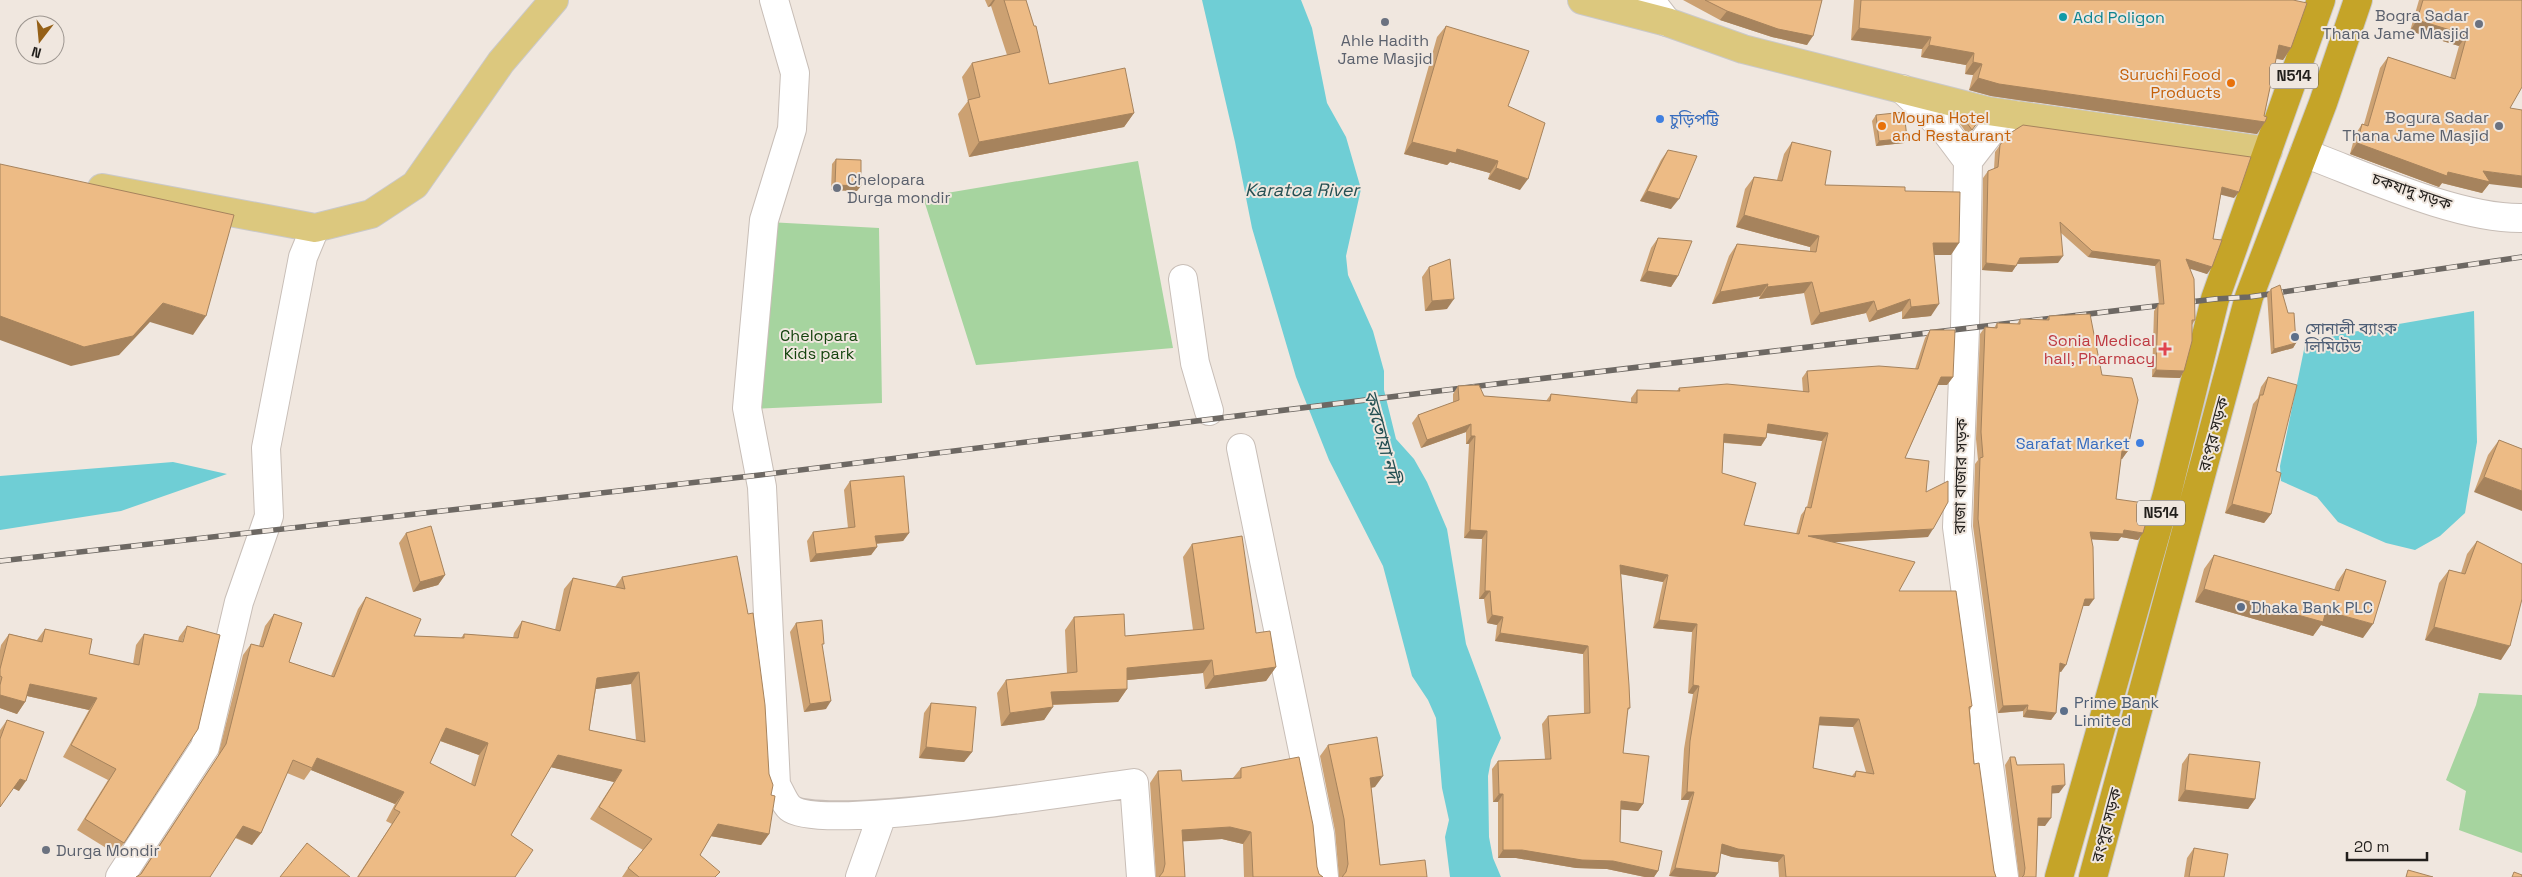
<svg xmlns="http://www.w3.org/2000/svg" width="2522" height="877" font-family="'Space Grotesk','Noto Sans Bengali',sans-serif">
	<rect width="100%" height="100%" fill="#f0e7df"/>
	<!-- green -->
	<path fill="#a6d49f" d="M1138 161 1173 348 976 365 923 197Z
		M768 222 879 228 882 403 753 409Z
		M2479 693 2522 695V853L2459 830 2466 791 2446 780 2476 705Z"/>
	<!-- water -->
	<path fill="#6fced5" d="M1202 0H1301L1312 28 1327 103 1346 137 1361 189 1346 256 1348 275 1373 331 1384 371V390L1396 439 1414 459 1427 482 1447 529 1466 644 1501 738 1491 760 1488 776 1489 837 1493 858 1501 877H1450L1445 837 1449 820 1442 788 1436 718 1428 700 1412 676 1383 566 1329 460 1296 377 1252 228 1235 142Z
		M2474 311 2477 442 2465 513 2440 536 2415 550 2386 543 2338 522 2317 497 2281 481 2280 466 2306 340Z
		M173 462 227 474 121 511 0 530V476Z"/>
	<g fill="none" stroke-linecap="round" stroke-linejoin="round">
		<defs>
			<path id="minor" d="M774 0 795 73 792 129 764 220 747 408 762 487 776 785C780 791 784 803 790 808 819 832 1083 790 1134 783L1141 877
				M1650 0 1667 22
				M1902 89 1944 129 1968 161
				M2304 153C2366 176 2458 219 2522 218
				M1968 161 1965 329 1957 527 2004 877
				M1968 161 1992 130 2015 115
				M1183 279 1195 363 1209 411
				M1241 448 1320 834 1324 877
				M120 877 205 747 239 602 269 516 266 448 303 257 315 228
				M860 877 882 815"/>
			<path id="major" d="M1582 0 1667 22 1743 49 1988 111 2268 151
				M102 188 315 228 371 214 415 185 501 62 554 0"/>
			<path id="highway" d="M2059 877 2167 494 2215 299 2321 0
				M2093 877 2249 297 2323 103 2358 0"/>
		</defs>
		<!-- minor casing -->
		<use href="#minor" stroke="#c8beb7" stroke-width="30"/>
		<!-- major casing -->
		<use href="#major" stroke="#cac9c9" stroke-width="30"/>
		<!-- highway casing -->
		<use href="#highway" stroke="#cac9c9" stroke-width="30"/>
		<!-- minor -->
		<use href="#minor" stroke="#fff" stroke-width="28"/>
		<!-- major -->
		<use href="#major" stroke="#dcc87e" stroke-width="28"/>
		<!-- highway -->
		<use href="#highway" stroke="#c5a428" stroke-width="28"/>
		<defs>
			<path id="rail" d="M0 561 760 475 1487 385 2215 299 2249 297 2522 257"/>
		</defs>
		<!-- rail casing -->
		<use href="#rail" stroke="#6d6863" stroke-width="5.5"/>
		<!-- rail -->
		<use href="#rail" stroke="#f0e7df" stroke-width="4" stroke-dasharray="11" stroke-linecap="butt"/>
	</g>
	<!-- wall -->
	<path fill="#cca172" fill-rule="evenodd" d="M985 0H1026L1049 84 1134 113 1124 127 969 157 958 114 968 101 962 77 972 63 1007 55 991 6 988 7Z
		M1683 0H1822L1807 45 1772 37 1720 20Z
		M1854 0H2293L2291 48 2283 60 2276 59 2264 116 2265 122 2257 134 1991 96 1969 90 1973 75 1965 74 1966 65 1921 57 1922 49 1851 40Z
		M2419 0H2522L2510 108 2489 184 2482 193 2442 183 2439 187 2350 154 2355 135 2362 124H2364L2380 68 2388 57 2450 78 2459 46 2410 31Z
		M1446 26 1508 106 1520 190 1488 179 1490 173 1450 162 1447 165 1404 154 1437 37Z
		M1876 115 1904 143 1876 146 1872 121Z
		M1965 115 1980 119 1968 135 1960 124 1961 120Z
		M2023 125 2234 198 2221 194 2213 239 2212 267 2207 274 2190 268 2195 320 2192 325 2184 371 2180 378 2152 377 2154 311 2159 304 2155 266 2088 257 2061 233 2058 263 2017 264 2012 272 1982 270 1983 178 1988 171 1994 169 1995 152 2000 145Z
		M1792 142 1825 185 1905 191 1951 255H1934L1931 316 1902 319V311L1869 322 1866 313 1811 325 1804 293 1759 299 1760 296 1712 304 1729 256 1737 244 1810 251V247L1736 227 1745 189 1754 177 1777 180 1784 154Z
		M1668 150 1671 209 1640 201 1661 160Z
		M836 159 857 191 831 190 832 164Z
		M1658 238 1678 276 1671 287 1640 281 1651 248Z
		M1429 267 1447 309 1425 311 1422 277Z
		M2271 289 2296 343 2293 348 2271 354 2267 294Z
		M2049 316 2102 375 2127 452 2122 459H2121L2116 499 2138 540 2121 537 2118 541 2092 539 2089 606H2083L2061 672 2059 671 2056 713 2051 720 2023 717V711L1998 713 1973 526 1975 464 1978 460 1976 439 1980 334 1985 327 1994 328 1997 323 2017 324 2020 319 2046 320Z
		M1930 330 1953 377 1947 385H1938L1905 458 1926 492 1928 537 1833 542 1899 591 1972 706 1970 710 1974 764 1994 871 1996 877H1779L1778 862 1732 857 1720 853 1718 873 1715 877H1680L1669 876 1689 800H1681L1684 749 1693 694 1688 693 1692 632 1653 628 1663 582 1621 574 1630 708 1627 711 1623 753 1643 804 1638 811 1621 809 1620 842 1658 871 1654 877H1645L1607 869 1576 868 1516 858H1498V802H1493L1492 769 1498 761 1545 759 1542 724 1548 716 1584 714 1583 654 1495 641 1497 625 1487 623 1484 599H1479L1482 539 1464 538 1469 444H1466V432L1421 448 1412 423 1418 415 1453 403V394L1458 386 1484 396 1546 401 1551 394 1631 403V398L1637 390 1677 391 1679 388 1803 392 1802 378 1807 371 1915 369 1925 338ZM1767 433 1822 441 1807 507 1801 515 1796 534 1744 525 1722 473 1724 443 1761 446 1766 438ZM1819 725 1853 727 1866 772 1856 771 1852 776 1813 768Z
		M2268 377 2276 471 2271 514 2264 523 2225 513 2253 404 2258 398 2261 387Z
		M2499 440 2522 449 2474 492 2488 455Z
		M850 481 909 533 903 541 876 544 877 547 871 555 810 562 807 541 813 532 848 528 844 490Z
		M406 533 445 575 438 585 413 592 399 543Z
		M2477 541 2501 660 2425 640 2439 583 2449 570 2461 573 2467 554Z
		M1192 544 1256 633 1276 667 1266 681 1205 689 1203 673 1127 680V689L1118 702 1053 705 1044 720 1001 726 997 693 1006 680 1067 673 1065 630 1074 617 1125 636 1193 630 1183 557Z
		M2214 555 2334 590 2337 582 2346 569 2363 638 2321 625 2313 636 2195 602 2204 569Z
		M622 577 769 774 771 795 769 834 761 845 711 836 700 855 716 877H622L628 868 643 850 590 819 614 782 551 767 511 835 515 877H357L392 824 386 821 395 804 311 770 304 780 287 773 261 833 252 845 235 838 140 874 218 756 243 655 251 644 259 646 265 626 274 614 289 662 331 676 358 609 366 597 414 636 461 638 464 634 513 638 514 633 522 621 555 630 564 589 573 578 615 587ZM631 684 636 740 589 730 596 689ZM440 741 479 755 471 784 430 763Z
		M796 623 822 647 826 709 804 712 790 632Z
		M187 626 124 843 116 854 77 830 108 780 63 757 89 710 27 696 25 702 17 714 0 708V650L1 645 9 634 37 640 45 629 89 654 133 664 136 645 144 634 178 641 179 637Z
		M931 703 972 752 964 762 919 758 924 713Z
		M7 720 19 791 13 788 0 807V730Z
		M1328 745 1375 787 1371 788 1380 865 1427 877H1339L1335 831 1320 756Z
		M2189 754 2255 799 2248 809 2178 801 2182 764Z
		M2010 757 2017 765 2059 793H2052L2045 826H2038L2036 877H2019L2005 765Z
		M1241 768 1317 867 1319 874 1323 877H1244L1243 844 1222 839 1183 841 1185 877H1156L1150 783 1158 771 1182 781 1233 778Z
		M2194 848 2224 877H2184L2187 858Z"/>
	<!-- shaded-wall -->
	<path fill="#a6835d" d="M993 0H995L991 6 988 7Z
		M1727 11 1813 36 1807 45 1772 37 1720 20Z
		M2417 20 2467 35 2459 46 2410 31Z
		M1859 28 1931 37 1922 49 1851 40Z
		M1929 45 1974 53 1966 65 1921 57Z
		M2279 45 2291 48 2283 60 2271 57Z
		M1973 62 1982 64 1973 75 1965 74Z
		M1978 78 2265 122 2257 134 1991 96 1969 90Z
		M1134 113 1124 127 969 157 979 142Z
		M1907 138 1904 143 1876 146 1879 141Z
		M1412 142 1457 149 1498 161 1490 173 1450 162 1447 165 1404 154Z
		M2357 143 2448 172 2483 171 2522 176V188L2489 184 2482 193 2442 183 2439 187 2350 154Z
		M1496 168 1528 179 1520 190 1488 179Z
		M835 185 861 186 857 191 831 190Z
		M2222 187 2239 192 2234 198 2218 194Z
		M1647 191 1679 199 1671 209 1640 201Z
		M1744 215 1819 236 1810 247 1736 227Z
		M1933 243H1959L1951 255H1925Z
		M2092 251 2160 260 2155 266 2088 257Z
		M2063 256 2058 263 2015 264 2020 258Z
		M2186 259 2212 267 2207 274 2181 266Z
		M1986 263 2016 266 2012 272 1982 270Z
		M1647 271 1678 276 1671 287 1640 281Z
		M1812 282 1804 293 1759 299 1767 287Z
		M1768 284 1760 296 1712 304 1720 292Z
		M1454 299 1447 309 1425 311 1432 301Z
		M1910 299 1902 311 1869 322 1877 311Z
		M1874 301 1866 313 1811 325 1820 313Z
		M163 303 206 316 193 335 150 322 119 355 71 366 0 340V316Z
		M1939 304 1931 316 1902 319 1911 307Z
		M2296 343 2293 348 2271 354 2274 349Z
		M2156 370 2184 371 2180 378 2152 377Z
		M1941 377H1953L1947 385H1936Z
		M1471 424 1466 432 1421 448 1427 440Z
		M1768 424 1828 433 1822 441 1762 432Z
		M1724 434 1766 438 1761 446 1719 442Z
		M1471 436H1475L1469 444H1466Z
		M2122 451 2127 452 2122 459 2118 458Z
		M2484 477 2522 491V511L2474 492Z
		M2232 504 2271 514 2264 523 2225 513Z
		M1933 529 1928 537 1802 544 1808 536Z
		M1470 530 1487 531 1482 539 1464 538Z
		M2124 530 2143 533 2138 540 2121 537 2118 541 2085 539 2090 532Z
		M909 533 903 541 869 544 875 536Z
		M877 547 871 555 810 562 816 554Z
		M1620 565 1668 575 1663 582 1615 573Z
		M445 575 438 585 413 592 420 582Z
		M2204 589 2326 611 2373 624 2363 638 2321 625 2313 636 2195 602Z
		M1485 591H1490L1484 599H1479Z
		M2085 599H2094L2089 606H2080Z
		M1492 615 1503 617 1497 625 1487 623Z
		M1659 620 1697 624 1692 632 1653 628Z
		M2434 627 2510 646 2501 660 2425 640Z
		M1500 633 1588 646 1583 654 1495 641Z
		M1212 660 1203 673 1117 681 1127 668Z
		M2060 663 2066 665 2061 672 2055 670Z
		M1276 667 1266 681 1205 689 1214 676Z
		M639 672 631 684 589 690 597 678Z
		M30 684 97 698 89 710 23 695Z
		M1693 685 1699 686 1693 694 1688 693Z
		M1127 689 1118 702 1042 705 1051 692Z
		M0 695 25 702 17 714 0 708Z
		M831 701 826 709 804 712 810 704Z
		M2028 705 2023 711 1998 713 2003 706Z
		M1053 707 1044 720 1001 726 1010 713Z
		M2027 710 2056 713 2051 720 2023 717Z
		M1820 717 1859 719 1853 727 1814 725Z
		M446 728 488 743 479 755 438 740Z
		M926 747 972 752 964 762 919 758Z
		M558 755 622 770 614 782 550 767Z
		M317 758 404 792 395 804 311 770Z
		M1383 776 1375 787 1361 789 1370 778Z
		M20 779 26 781 19 791 13 788Z
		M2065 785 2059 793 2046 794 2052 786Z
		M2185 790 2255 799 2248 809 2178 801Z
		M1687 792H1694L1689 800H1681Z
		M1499 794H1503L1498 802H1493Z
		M1621 801 1643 804 1638 811 1616 809Z
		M2038 818H2051L2045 826 2033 825Z
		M718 824 769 834 761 845 710 836Z
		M243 826 261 833 252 845 235 837Z
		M1230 827 1251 832 1243 844 1222 839 1174 842 1182 830Z
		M1722 844 1784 855 1778 862 1732 857 1716 852Z
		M1503 850H1522L1613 861 1658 871 1654 877H1645L1607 869 1576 868 1516 858H1498Z
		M1675 868 1718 873 1715 877H1680L1669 876Z"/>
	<!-- building -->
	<path fill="#edbb85" stroke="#a6835d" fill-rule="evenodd" d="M1004 0H1026L1034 26H1036L1049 84 1125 68 1134 113 979 142 968 100 980 97 972 63 1020 52Z
		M1705 0H1822L1813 36 1778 29 1727 11Z
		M1861 0H2293L2307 3 2291 48 2279 45 2264 116 2267 117 2265 122 1999 84 1978 78 1982 64 1973 62 1974 53 1929 45 1931 37 1859 28Z
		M2423 0H2522V87L2510 108 2522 110V176L2483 171 2490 182 2448 172 2447 176 2357 143 2362 124 2368 126 2388 57 2455 79 2467 35 2417 20Z
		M1446 26 1529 51 1508 106 1545 123 1528 179 1496 168 1498 161 1457 149 1456 153 1412 142Z
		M1904 112 1907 138 1879 141 1876 115Z
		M1965 115 1980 119 1972 130 1964 119Z
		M2023 125 2251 157 2239 192 2222 187 2213 239 2222 240 2212 267 2186 259 2194 279 2195 320H2192V341L2184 371 2156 370 2158 304H2164L2160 260 2092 251 2060 222 2063 256 2020 258 2016 266 1986 263 1988 171 1998 167 2000 145 2007 135Z
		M1792 142 1831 151 1825 185 1905 187V191L1960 192 1959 243H1933L1939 304 1911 307 1910 299 1877 311 1874 301 1820 313 1812 282 1767 287 1768 284 1720 292 1737 244 1816 252 1819 236 1744 215 1754 177 1782 181Z
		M1668 150 1697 156 1679 199 1647 191Z
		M836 159 861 160V186L835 185Z
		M0 164 234 215 206 316 163 303 133 336 84 347 0 316Z
		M1658 238 1692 241 1678 276 1647 271Z
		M1450 259 1454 299 1432 301 1429 267Z
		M2280 285 2288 313H2294L2296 343 2274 349 2271 289Z
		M2090 314 2102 375 2132 378 2138 400 2127 452 2122 451 2116 499 2151 504 2143 533 2124 530 2123 534 2090 532 2093 547 2094 599H2085L2066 665 2060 663 2056 713 2027 710 2028 705 2003 706 1978 519 1980 458 1983 457 1981 432 1985 327 1997 328V323L2020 324V319L2049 320V316Z
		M1930 330H1955L1953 377H1941L1905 458 1929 461 1926 492 1948 481V502L1933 529 1808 536 1915 562 1899 591H1956L1972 706 1969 707 1974 764 1979 763 1994 871 1996 877H1786L1784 855 1738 849 1722 844 1718 873 1675 868 1694 792H1687L1690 741 1699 686 1693 685 1697 624 1659 620 1668 575 1620 565 1629 685 1630 708H1628L1623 753 1649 756 1643 804 1621 801 1620 842 1662 851 1658 871 1613 861 1582 860 1522 850H1503V794H1499L1498 761 1551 759 1548 716 1590 713 1588 646 1500 633 1503 617 1492 615 1490 591H1485L1487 531 1470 530 1475 436H1471V424L1427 440 1418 415 1459 400 1458 386 1479 385 1484 396 1550 401 1551 394 1637 403V390L1680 391 1679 388 1727 384 1809 392 1807 371 1879 366 1918 369ZM1768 424 1828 433 1811 508 1806 507 1799 534 1744 525 1756 483 1722 473 1724 434 1766 438ZM1820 717 1859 719 1874 774 1856 771 1855 777 1813 768Z
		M2268 377 2297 385 2276 471 2281 473 2271 514 2232 504 2260 395H2263Z
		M2499 440 2522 449V491L2484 477Z
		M904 476 909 533 875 536 877 547 816 554 813 532 855 527 850 481Z
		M431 526 445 575 420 582 406 533Z
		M1242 536 1256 633 1270 631 1276 667 1214 676 1212 660 1127 668V689L1051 692 1053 707 1010 713 1006 680 1077 672 1074 617 1124 614 1125 636 1204 629 1192 544Z
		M2477 541 2522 564V599L2510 646 2434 627 2449 570 2465 574Z
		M2214 555 2339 591 2346 569 2386 581 2373 624 2326 611 2323 622 2204 589Z
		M737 556 748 614 753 613 765 705 769 774 773 785 771 795 775 796 769 834 718 824 700 855 720 872 715 877H639L628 868 652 839 599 807 622 770 558 755 511 835 533 850 515 877H358L400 812 394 809 404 792 317 758 312 768 293 760 261 833 243 826 210 877H136L141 874 226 744 251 644 263 647 274 614 302 623 289 662 334 677 366 597 421 619 414 636 464 638V634L518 638 522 621 560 631 573 578 625 589 622 577ZM639 672 645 742 589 730 597 678ZM446 728 488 743 475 786 430 763Z
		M822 620 824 644H822L831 701 810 704 796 623Z
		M187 626 220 635 198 729 124 843 85 819 116 769 71 745 97 698 30 684 25 702 0 695V685L2 677 0 676V669L9 634 42 642 45 629 92 639 89 654 139 665 144 634 183 642Z
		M931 703 976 707 972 752 926 747Z
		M7 720 44 732 26 781 20 779 0 807V739Z
		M1377 737 1383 776 1370 778 1380 865 1425 860 1427 877H1342L1346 872 1348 864 1344 819 1328 745Z
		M2189 754 2260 762 2255 799 2185 790Z
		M1299 757 1313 825 1317 867 1319 874 1323 877H1253L1251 832 1230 827 1182 830 1185 877H1159L1163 872 1165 864 1158 771 1181 770 1182 781 1241 778V768Z
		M2010 757H2015L2017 765 2064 764 2065 785 2052 786 2051 818H2038L2036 877H2022L2024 875 2025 868Z
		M307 843 350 877H280Z
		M2194 848 2228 854 2224 877H2189Z
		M2408 870 2433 877H2406Z
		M2514 872 2522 875V877H2512Z"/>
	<!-- markers -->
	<circle fill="#0f9aa8" stroke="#f0e7df" stroke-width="2" cx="2063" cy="17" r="5"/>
	<g fill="#6b7280" stroke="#f0e7df" stroke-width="2">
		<circle cx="1385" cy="22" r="5"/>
		<circle cx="2479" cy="24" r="5"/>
		<circle cx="2499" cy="126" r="5"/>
		<circle cx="837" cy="188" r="5"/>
		<circle cx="46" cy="850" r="5"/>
	</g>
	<g fill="#e8710a" stroke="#f0e7df" stroke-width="2">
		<circle cx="2231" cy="83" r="5"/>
		<circle cx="1882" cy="126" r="5"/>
	</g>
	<g fill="#3f7fe0" stroke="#f0e7df" stroke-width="2">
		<circle cx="1660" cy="119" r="5"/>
		<circle cx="2140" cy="443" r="5"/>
	</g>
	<g fill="#5c6f8a" stroke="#f0e7df" stroke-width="2">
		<circle cx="2295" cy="337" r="5"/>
		<circle cx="2241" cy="607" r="5"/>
		<circle cx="2064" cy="711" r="5"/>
	</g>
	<path fill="#e0444e" stroke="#f0e7df" stroke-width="2" d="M2162.5 341.5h5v5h5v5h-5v5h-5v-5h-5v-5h5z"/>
	<g text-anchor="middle" stroke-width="4" stroke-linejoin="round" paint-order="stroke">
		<!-- shield labels -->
		<g fill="#f0e7df" stroke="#605b56" stroke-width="1">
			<rect x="2270" y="63.5" width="48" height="25" rx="4"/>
			<rect x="2137" y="500.5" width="48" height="25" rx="4"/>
		</g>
		<g font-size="15" font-weight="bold" fill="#221f1c">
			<text x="2294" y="81">N514</text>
			<text x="2161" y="518">N514</text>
		</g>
		<!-- worship labels -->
		<g font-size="16" fill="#5b616d" stroke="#f0e7df" text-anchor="end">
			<text x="2469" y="21">Bogra Sadar<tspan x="2469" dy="18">Thana Jame Masjid</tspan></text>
			<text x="1385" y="46" text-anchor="middle">Ahle Hadith<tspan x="1385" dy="18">Jame Masjid</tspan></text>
			<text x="2489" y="123">Bogura Sadar<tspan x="2489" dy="18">Thana Jame Masjid</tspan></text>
			<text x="847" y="185" text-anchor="start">Chelopara<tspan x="847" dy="18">Durga mondir</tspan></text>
			<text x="56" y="856" text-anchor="start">Durga Mondir</text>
		</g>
		<!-- culture labels -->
		<g font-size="16" fill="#0d838f" stroke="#f0e7df" text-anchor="start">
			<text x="2073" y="23">Add Poligon</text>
		</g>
		<!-- food labels -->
		<g font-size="16" fill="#c56008" stroke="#f0e7df" text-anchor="end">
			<text x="2221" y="80">Suruchi Food<tspan x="2221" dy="18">Products</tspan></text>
			<text x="1892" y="123" text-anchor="start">Moyna Hotel<tspan x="1892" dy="18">and Restaurant</tspan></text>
		</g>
		<!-- shop labels -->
		<g font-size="16" fill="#366cbe" stroke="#f0e7df" text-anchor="start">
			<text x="1670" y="125">চুড়িপট্টি</text>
			<text x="2130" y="449" text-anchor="end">Sarafat Market</text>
		</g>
		<!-- street labels -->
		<g font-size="16" fill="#221f1c" stroke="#f0e7df">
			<text transform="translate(2412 191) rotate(19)" y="6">চকযাদু সড়ক</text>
			<text transform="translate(2213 434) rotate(-75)" y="6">রংপুর সড়ক</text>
			<text transform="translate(1960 476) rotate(-89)" y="6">রাজা বাজার সড়ক</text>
			<text transform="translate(2106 825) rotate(-75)" y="6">রংপুর সড়ক</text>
		</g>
		<!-- service labels -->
		<g font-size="16" fill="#4e5e75" stroke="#f0e7df" text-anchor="start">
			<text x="2305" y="334">সোনালী ব্যাংক<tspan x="2305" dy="18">লিমিটেড</tspan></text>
			<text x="2251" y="613">Dhaka Bank PLC</text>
			<text x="2074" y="708">Prime Bank<tspan x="2074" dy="18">Limited</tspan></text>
		</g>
		<!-- park labels -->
		<g font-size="16" fill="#14430d" stroke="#f0e7df">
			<text x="819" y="341">Chelopara<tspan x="819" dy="18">Kids park</tspan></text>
		</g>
		<!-- health labels -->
		<g font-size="16" fill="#be3a42" stroke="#f0e7df" text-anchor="end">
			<text x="2155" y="346">Sonia Medical<tspan x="2155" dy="18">hall, Pharmacy</tspan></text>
		</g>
		<!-- water labels -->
		<g font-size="18" font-style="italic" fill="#255053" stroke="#f0e7df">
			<text x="1302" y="196">Karatoa River</text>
			<text transform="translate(1382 437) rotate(75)" y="6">করতোয়া নদী</text>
		</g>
	</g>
	<!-- north arrow -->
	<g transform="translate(40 40) rotate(196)"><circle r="24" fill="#f0e7df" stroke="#9e9791"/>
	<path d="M0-4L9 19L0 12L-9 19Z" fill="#956017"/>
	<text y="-8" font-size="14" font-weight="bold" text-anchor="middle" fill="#221f1c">N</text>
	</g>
	<!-- scale -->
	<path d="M2347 852v8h80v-8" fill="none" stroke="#221f1c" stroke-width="2.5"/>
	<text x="2354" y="852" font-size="15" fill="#221f1c" stroke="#f0e7df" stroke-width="4" paint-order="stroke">20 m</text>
</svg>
